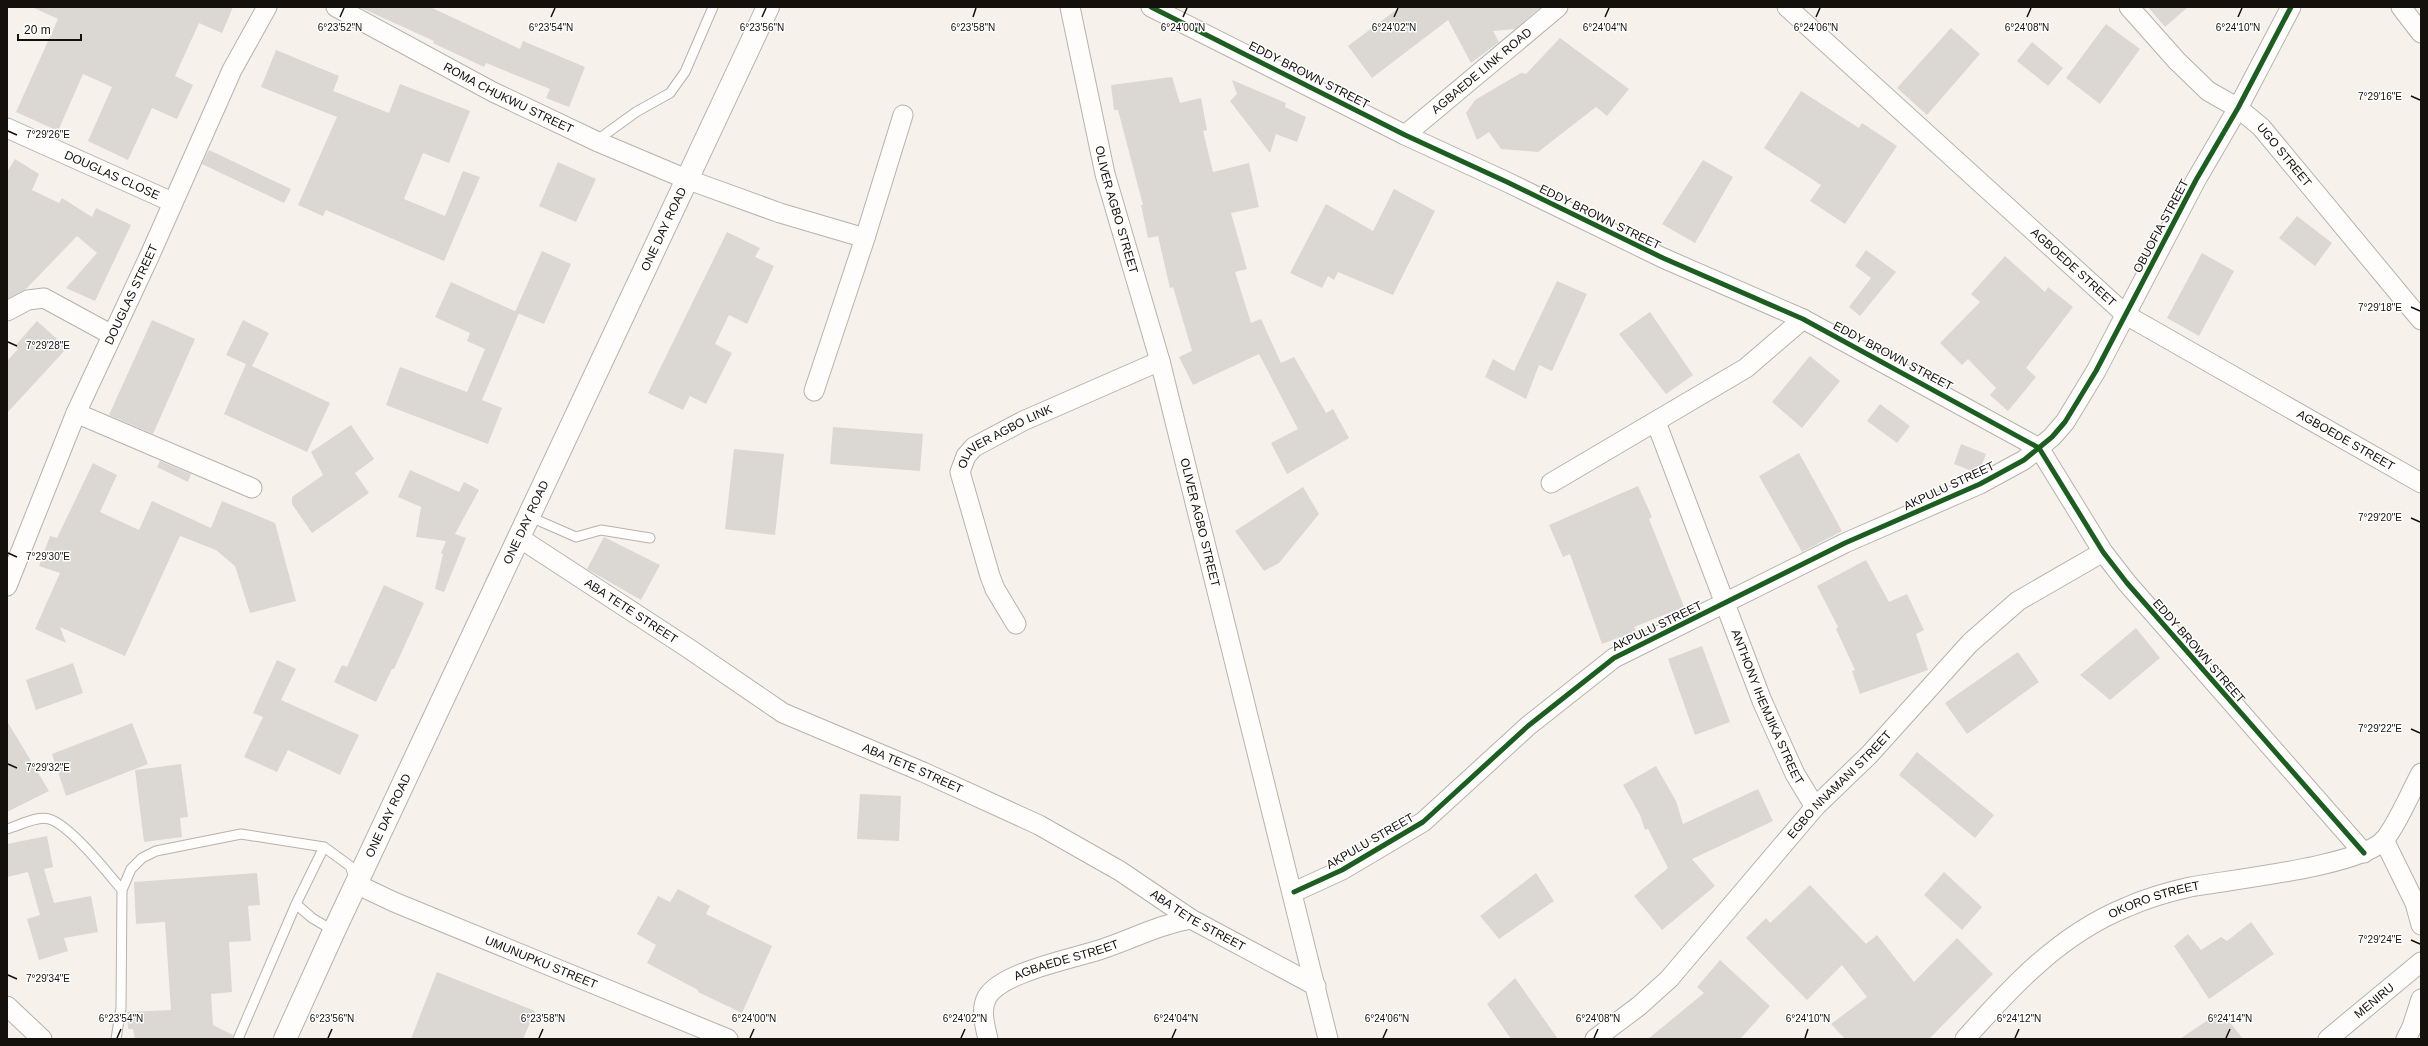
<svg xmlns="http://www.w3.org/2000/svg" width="2428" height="1046" font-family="Helvetica,sans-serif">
	<rect width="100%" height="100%" fill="#f6f1eb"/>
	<!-- building -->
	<path fill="#dbd7d3" d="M32 7H233L222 33 199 23 175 76 193 85 177 119 152 108 128 160 88 141 112 87 83 74 58 131 16 112 58 19Z
		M359 7H430L520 49 523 41 585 67 569 107 546 98 550 89 486 63 484 67 433 43 434 41Z
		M1400 7H1541L1515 29 1493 31 1499 42 1471 63 1448 20 1372 78 1348 46Z
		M2148 7H2188L2165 27Z
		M2106 24 2140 49 2100 104 2066 78Z
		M1951 28 1980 54 1927 115 1897 88Z
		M1560 38 1629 89 1607 116 1596 107 1538 152 1501 149 1489 132 1477 140 1466 113 1475 100 1521 73 1526 74Z
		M2032 42 2063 68 2048 86 2017 61Z
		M276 50 339 76 333 91 389 113 400 84 470 111 449 163 423 153 404 199 445 216 463 171 480 177 444 261 326 210 323 216 298 205 337 117 261 87Z
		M1172 77 1180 103 1201 98 1207 130 1203 131 1213 172 1249 163 1259 207 1231 213 1247 269 1235 272 1251 323 1261 319 1281 363 1294 357 1326 413 1333 409 1349 438 1287 474 1271 443 1298 429 1259 354 1193 385 1179 357 1192 351 1173 287 1170 288 1158 236 1148 238 1141 205H1143L1118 110H1114L1111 85Z
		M1232 80 1286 103 1285 107 1306 117 1297 142 1276 134 1270 153 1230 101 1237 94Z
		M1801 91 1859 128 1862 123 1897 146 1845 224 1810 201 1821 185 1764 148Z
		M209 150 291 189 284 203 202 164Z
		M15 159 39 174 32 190 59 203 62 198 92 217 96 208 131 225 95 301 66 288 97 253 77 236 25 290 7 299V172Z
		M1703 160 1733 177 1695 243 1662 224Z
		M558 162 596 179 576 222 539 206Z
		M1394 189 1435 211 1393 295 1338 272 1334 280 1328 276 1322 288 1290 273 1326 204 1373 231Z
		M2297 216 2332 243 2315 266 2279 238Z
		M727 232 760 248 755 257 774 266 747 324 729 315 715 344 732 353 706 404 690 396 683 410 648 393Z
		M1866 250 1896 272 1860 316 1849 307 1871 278 1855 266Z
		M542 251 571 264 544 324 515 312Z
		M2202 253 2234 271 2199 336 2167 318Z
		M2005 256 2045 292 2048 287 2073 307 2026 368 2036 377 2008 411 1990 395 1996 388 1968 359 1962 365 1940 343 1980 302 1971 294Z
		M1557 281 1587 294 1552 371 1539 365 1526 399 1485 377 1493 359 1514 371Z
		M451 282 519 313 482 400 502 408 488 444 386 405 400 367 467 392 485 349 467 341 470 333 435 317Z
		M1650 312 1693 375 1666 394 1619 334Z
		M152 320 195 339 153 434 109 415Z
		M243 320 269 333 252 366 330 403 307 452 224 414 246 364 226 355Z
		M37 321 67 348 7 413V361L18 349 15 346Z
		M1810 356 1840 381 1802 428 1772 402Z
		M1880 404 1910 426 1897 443 1867 421Z
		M351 425 374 459 355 473 369 493 312 533 292 504V497L323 475 311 452Z
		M833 427 923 434 920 471 830 464Z
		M1961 444 1986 454 1979 472 1977 473 1954 464Z
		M734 449 784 454 775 535 725 529Z
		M1799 453 1842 531 1802 552 1759 476Z
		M160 461 191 474 188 482 157 467Z
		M93 463 117 475 100 512 139 530 152 501 211 528 222 501 275 523 296 601 250 613 235 566 216 550 180 536 125 656 60 627 66 643 35 629 60 573 39 566 50 536 57 538Z
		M410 470 459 492 464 482 479 490 455 534 466 538 444 592 435 589 443 554 441 553 446 541 416 537 421 507 398 497Z
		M1638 486 1652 517 1649 519 1684 607 1634 627 1636 631 1602 644 1570 554 1563 557 1549 525Z
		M1303 487 1319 514 1279 563 1264 571 1235 531Z
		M604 537 660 565 641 600 587 569Z
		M1866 560 1889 602 1907 594 1924 630 1916 634 1928 670 1860 694 1852 671 1855 670 1836 629 1838 627 1817 586Z
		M384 585 424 603 394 669H392L376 702 334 682 342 665 347 667Z
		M2136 628 2160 658 2110 700 2080 675Z
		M1702 646 1730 722 1695 735 1668 659Z
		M2018 652 2039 682 1967 734 1945 703Z
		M277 660 296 669 281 700 359 735 340 775 288 750 277 772 244 757 263 717 253 713Z
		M73 663 83 693 36 710 26 680Z
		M7 721 49 791 7 812Z
		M132 723 148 764 66 796 52 754Z
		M1917 752 1994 815 1975 838 1899 775Z
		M181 764 188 817 180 818 182 837 144 842 135 770Z
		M1656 766 1676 801 1683 824 1758 789 1773 821 1692 859 1715 886 1662 930 1634 896 1668 868 1648 829 1645 830 1640 815 1623 785Z
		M860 794 901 796 899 841 857 839Z
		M47 836 53 867 44 869 54 903 91 896 98 932 64 938 68 951 39 960 27 919 40 915 28 872 7 877V844Z
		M1944 872 1982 907 1962 930 1924 895Z
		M257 873 260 905 248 906 251 941 229 942 232 992 211 994 213 1025 233 1035 232 1039H135L133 1029H128L127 1012 171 1010 165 922 136 924 134 882Z
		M1536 873 1554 901 1499 939 1480 916Z
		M1810 885 1866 944 1877 935 1914 982 1957 938 1993 974 1929 1039H1845L1831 1024 1867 997 1842 965 1807 1000 1746 938 1766 918 1770 923Z
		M678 889 710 906 706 914 772 946 742 1013 698 992V990L647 963 656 945 637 934 658 896 670 902Z
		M2251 922 2274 954 2209 999 2174 946 2188 934 2201 950 2221 937 2227 941Z
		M1720 960 1770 1006 1740 1039H1648L1704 993 1697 987Z
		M437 972 535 1011 523 1039H411Z
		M1515 978 1558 1039H1511L1487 1004Z
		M2221 1011 2243 1039H2180Z"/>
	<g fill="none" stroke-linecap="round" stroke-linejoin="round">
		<defs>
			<path id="lane" d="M596 141 636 112 670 93 685 72 713 7
				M528 516 576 537 601 530 650 538
				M7 829C18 826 38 815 49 819 70 825 107 872 122 890
				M324 847 296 904 312 918 334 931
				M116 1039 121 1008 122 890 131 869 142 858 156 851 241 834 324 847 350 866 355 880
				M238 1039 296 904"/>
			<g id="street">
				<path id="s1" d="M336 7 493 92 596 141 686 179 780 213 865 238 903 115"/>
				<path id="s2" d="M1070 7 1105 174 1160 361 1328 1039"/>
				<path d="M1151 7 1405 135 1507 182 1663 258 1803 319 2039 448 2103 552 2127 583 2364 853"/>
				<path id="s3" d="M1787 7 2126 315 2421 483"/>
				<path id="s4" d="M2129 7 2177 61 2208 91 2238 108 2261 127 2421 320"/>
				<path d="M2401 7 2421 33"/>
				<path id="s5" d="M7 128 172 202"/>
				<path id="s6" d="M1405 135 1558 7"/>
				<path d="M7 311 28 300 44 298 112 335"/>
				<path d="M814 391 865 238"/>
				<path d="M76 413 252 488"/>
				<path id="s7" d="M1656 422 1762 701 1795 774 1815 807"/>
				<path d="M1551 483 1746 368 1803 319"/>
				<path id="s8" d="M518 537 688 648 783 713 923 772 1039 825 1120 871 1191 919 1316 986"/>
				<path id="s9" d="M7 586 76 413 149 257 232 70 267 7"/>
				<path id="s10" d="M1016 624 995 589 990 576 960 472 966 456 974 447 1023 421 1160 361"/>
				<path d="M2384 840 2415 903 2421 925"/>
				<path id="s11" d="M356 884 394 902 728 1039"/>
				<path d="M1294 892 1342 870 1423 822 1528 726 1614 658 1845 543 1980 484 2024 460 2052 437 2065 422 2096 371 2196 180 2238 108 2291 7"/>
				<path d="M7 1006 42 1039"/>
				<path id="s12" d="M988 1039C985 1026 980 1010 987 997 1002 972 1072 959 1099 950 1131 940 1157 925 1191 919"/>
				<path id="s13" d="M1595 1039 1639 1006 1669 979 1815 807 1869 755 1970 643 2018 601 2103 552"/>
				<path id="s14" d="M1965 1039C2012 986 2060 934 2127 907 2147 898 2168 892 2190 887 2228 880 2363 866 2385 839 2399 821 2410 793 2421 773"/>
				<path id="s15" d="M2328 1039 2421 962"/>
				<path d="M2406 1039 2412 1027 2421 999"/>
			</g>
			<g id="secondary">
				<path id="s16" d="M285 1039 334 931 768 7"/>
			</g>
		</defs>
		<!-- lane casing -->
		<use href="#lane" stroke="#b6b2ad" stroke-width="11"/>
		<!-- street casing -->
		<use href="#street" stroke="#b6b2ad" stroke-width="21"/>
		<!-- secondary casing -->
		<use href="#secondary" stroke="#b6b2ad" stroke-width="24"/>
		<!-- lane -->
		<use href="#lane" stroke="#fefdfc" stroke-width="9"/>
		<!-- street -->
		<use href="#street" stroke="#fefdfc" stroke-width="19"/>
		<!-- secondary -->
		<use href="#secondary" stroke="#fefdfc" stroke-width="22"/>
		<defs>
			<path id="cycleway" d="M1151 7 1405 135 1507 182 1663 258 1803 319 2039 448 2103 552 2127 583 2364 853
				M1294 892 1342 870 1423 822 1528 726 1614 658 1845 543 1980 484 2024 460 2052 437 2065 422 2096 371 2196 180 2238 108 2291 7"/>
		</defs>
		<!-- cycleway casing -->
		<use href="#cycleway" stroke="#fff" stroke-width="8"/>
		<!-- cycleway -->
		<use href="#cycleway" stroke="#1b5e20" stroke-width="5"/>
	</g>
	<!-- ticks -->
	<path fill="none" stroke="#14110d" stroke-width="1.5" d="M340 17 344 8M551 17 555 8M762 17 766 8M973 17 976 8M1183 17 1187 8M1394 17 1398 8M1605 17 1609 8M1816 17 1820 8M2027 17 2031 8M2238 17 2242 8M2411 96 2420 100M8 131 17 135M2411 307 2420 311M8 342 17 346M2411 518 2420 522M8 553 17 557M2411 729 2420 733M8 764 17 768M2411 940 2420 944M8 975 17 979M117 1038 121 1029M328 1038 332 1029M539 1038 543 1029M750 1038 754 1029M961 1038 965 1029M1172 1038 1176 1029M1383 1038 1387 1029M1594 1038 1598 1029M1805 1038 1808 1029M2015 1038 2019 1029M2226 1038 2230 1029"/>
	<g text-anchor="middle" stroke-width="3" stroke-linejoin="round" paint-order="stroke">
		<!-- street labels -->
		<g font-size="12" fill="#14110d" stroke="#fff">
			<text dy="4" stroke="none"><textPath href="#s6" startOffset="100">AGBAEDE LINK ROAD</textPath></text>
			<text transform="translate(1309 75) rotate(27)" y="4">EDDY BROWN STREET</text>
			<text dy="4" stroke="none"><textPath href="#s1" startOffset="195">ROMA CHUKWU STREET</textPath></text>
			<text dy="4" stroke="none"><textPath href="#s4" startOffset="216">UGO STREET</textPath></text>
			<text dy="4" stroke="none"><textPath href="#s5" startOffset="115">DOUGLAS CLOSE</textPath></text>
			<text dy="4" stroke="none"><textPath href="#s2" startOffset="208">OLIVER AGBO STREET</textPath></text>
			<text transform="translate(1600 217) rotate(26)" y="4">EDDY BROWN STREET</text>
			<text transform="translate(2161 226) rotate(-62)" y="4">OBUOFIA STREET</text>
			<text dy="4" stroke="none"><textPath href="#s16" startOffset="894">ONE DAY ROAD</textPath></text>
			<text dy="4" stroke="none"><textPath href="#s3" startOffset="387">AGBOEDE STREET</textPath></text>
			<text dy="4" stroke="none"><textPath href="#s9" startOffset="317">DOUGLAS STREET</textPath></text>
			<text transform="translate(1893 356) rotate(28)" y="4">EDDY BROWN STREET</text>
			<text dy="4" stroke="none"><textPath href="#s10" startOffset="223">OLIVER AGBO LINK</textPath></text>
			<text dy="4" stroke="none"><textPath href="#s3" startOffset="711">AGBOEDE STREET</textPath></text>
			<text transform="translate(1949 486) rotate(-25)" y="4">AKPULU STREET</text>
			<text dy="4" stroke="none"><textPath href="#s16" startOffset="570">ONE DAY ROAD</textPath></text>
			<text dy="4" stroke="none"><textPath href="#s2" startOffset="532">OLIVER AGBO STREET</textPath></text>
			<text dy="4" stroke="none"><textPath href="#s8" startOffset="135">ABA TETE STREET</textPath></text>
			<text transform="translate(1657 626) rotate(-26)" y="4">AKPULU STREET</text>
			<text transform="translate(2199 651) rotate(49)" y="4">EDDY BROWN STREET</text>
			<text dy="4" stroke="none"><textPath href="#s7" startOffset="306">ANTHONY IHEMJIKA STREET</textPath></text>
			<text dy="4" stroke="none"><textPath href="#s8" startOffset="459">ABA TETE STREET</textPath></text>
			<text dy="4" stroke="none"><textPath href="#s13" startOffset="354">EGBO NNAMANI STREET</textPath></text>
			<text dy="4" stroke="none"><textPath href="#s16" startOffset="246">ONE DAY ROAD</textPath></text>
			<text transform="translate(1370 841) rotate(-30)" y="4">AKPULU STREET</text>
			<text dy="4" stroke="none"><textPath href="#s14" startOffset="239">OKORO STREET</textPath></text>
			<text dy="4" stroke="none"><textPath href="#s8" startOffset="783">ABA TETE STREET</textPath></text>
			<text dy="4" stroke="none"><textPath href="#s12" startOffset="132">AGBAEDE STREET</textPath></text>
			<text dy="4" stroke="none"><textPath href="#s11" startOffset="201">UMUNUPKU STREET</textPath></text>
			<text dy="4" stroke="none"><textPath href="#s15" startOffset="60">MENIRU</textPath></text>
		</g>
	</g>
	<g font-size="10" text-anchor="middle" fill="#14110d" stroke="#fff" stroke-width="3" stroke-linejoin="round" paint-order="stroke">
		<text x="340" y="31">6°23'52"N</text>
		<text x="973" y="31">6°23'58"N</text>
		<text x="1183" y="31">6°24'00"N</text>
		<text x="1394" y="31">6°24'02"N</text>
		<text x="1816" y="31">6°24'06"N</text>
		<text x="2027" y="31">6°24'08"N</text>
		<text x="551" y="31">6°23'54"N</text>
		<text x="762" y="31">6°23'56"N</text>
		<text x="1605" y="31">6°24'04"N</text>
		<text x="2238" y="31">6°24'10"N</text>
		<text x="2380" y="100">7°29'16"E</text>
		<text x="48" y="138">7°29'26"E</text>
		<text x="2380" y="311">7°29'18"E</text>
		<text x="48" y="349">7°29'28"E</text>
		<text x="2380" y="521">7°29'20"E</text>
		<text x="48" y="560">7°29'30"E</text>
		<text x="2380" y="732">7°29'22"E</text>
		<text x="48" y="771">7°29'32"E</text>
		<text x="2380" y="943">7°29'24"E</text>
		<text x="48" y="982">7°29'34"E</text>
		<text x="121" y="1022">6°23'54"N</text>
		<text x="332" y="1022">6°23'56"N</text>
		<text x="543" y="1022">6°23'58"N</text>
		<text x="754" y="1022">6°24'00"N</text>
		<text x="965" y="1022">6°24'02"N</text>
		<text x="1176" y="1022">6°24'04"N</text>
		<text x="1387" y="1022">6°24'06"N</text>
		<text x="1598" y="1022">6°24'08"N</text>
		<text x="1808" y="1022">6°24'10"N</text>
		<text x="2019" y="1022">6°24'12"N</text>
		<text x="2230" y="1022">6°24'14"N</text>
	</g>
	<!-- border -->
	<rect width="2428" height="1046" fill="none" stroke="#14110d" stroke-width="16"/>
	<!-- scale -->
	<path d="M18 34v6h63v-6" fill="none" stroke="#14110d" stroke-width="2"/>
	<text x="24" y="34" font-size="12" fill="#14110d" stroke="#ffffff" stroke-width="3" paint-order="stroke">20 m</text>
</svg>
